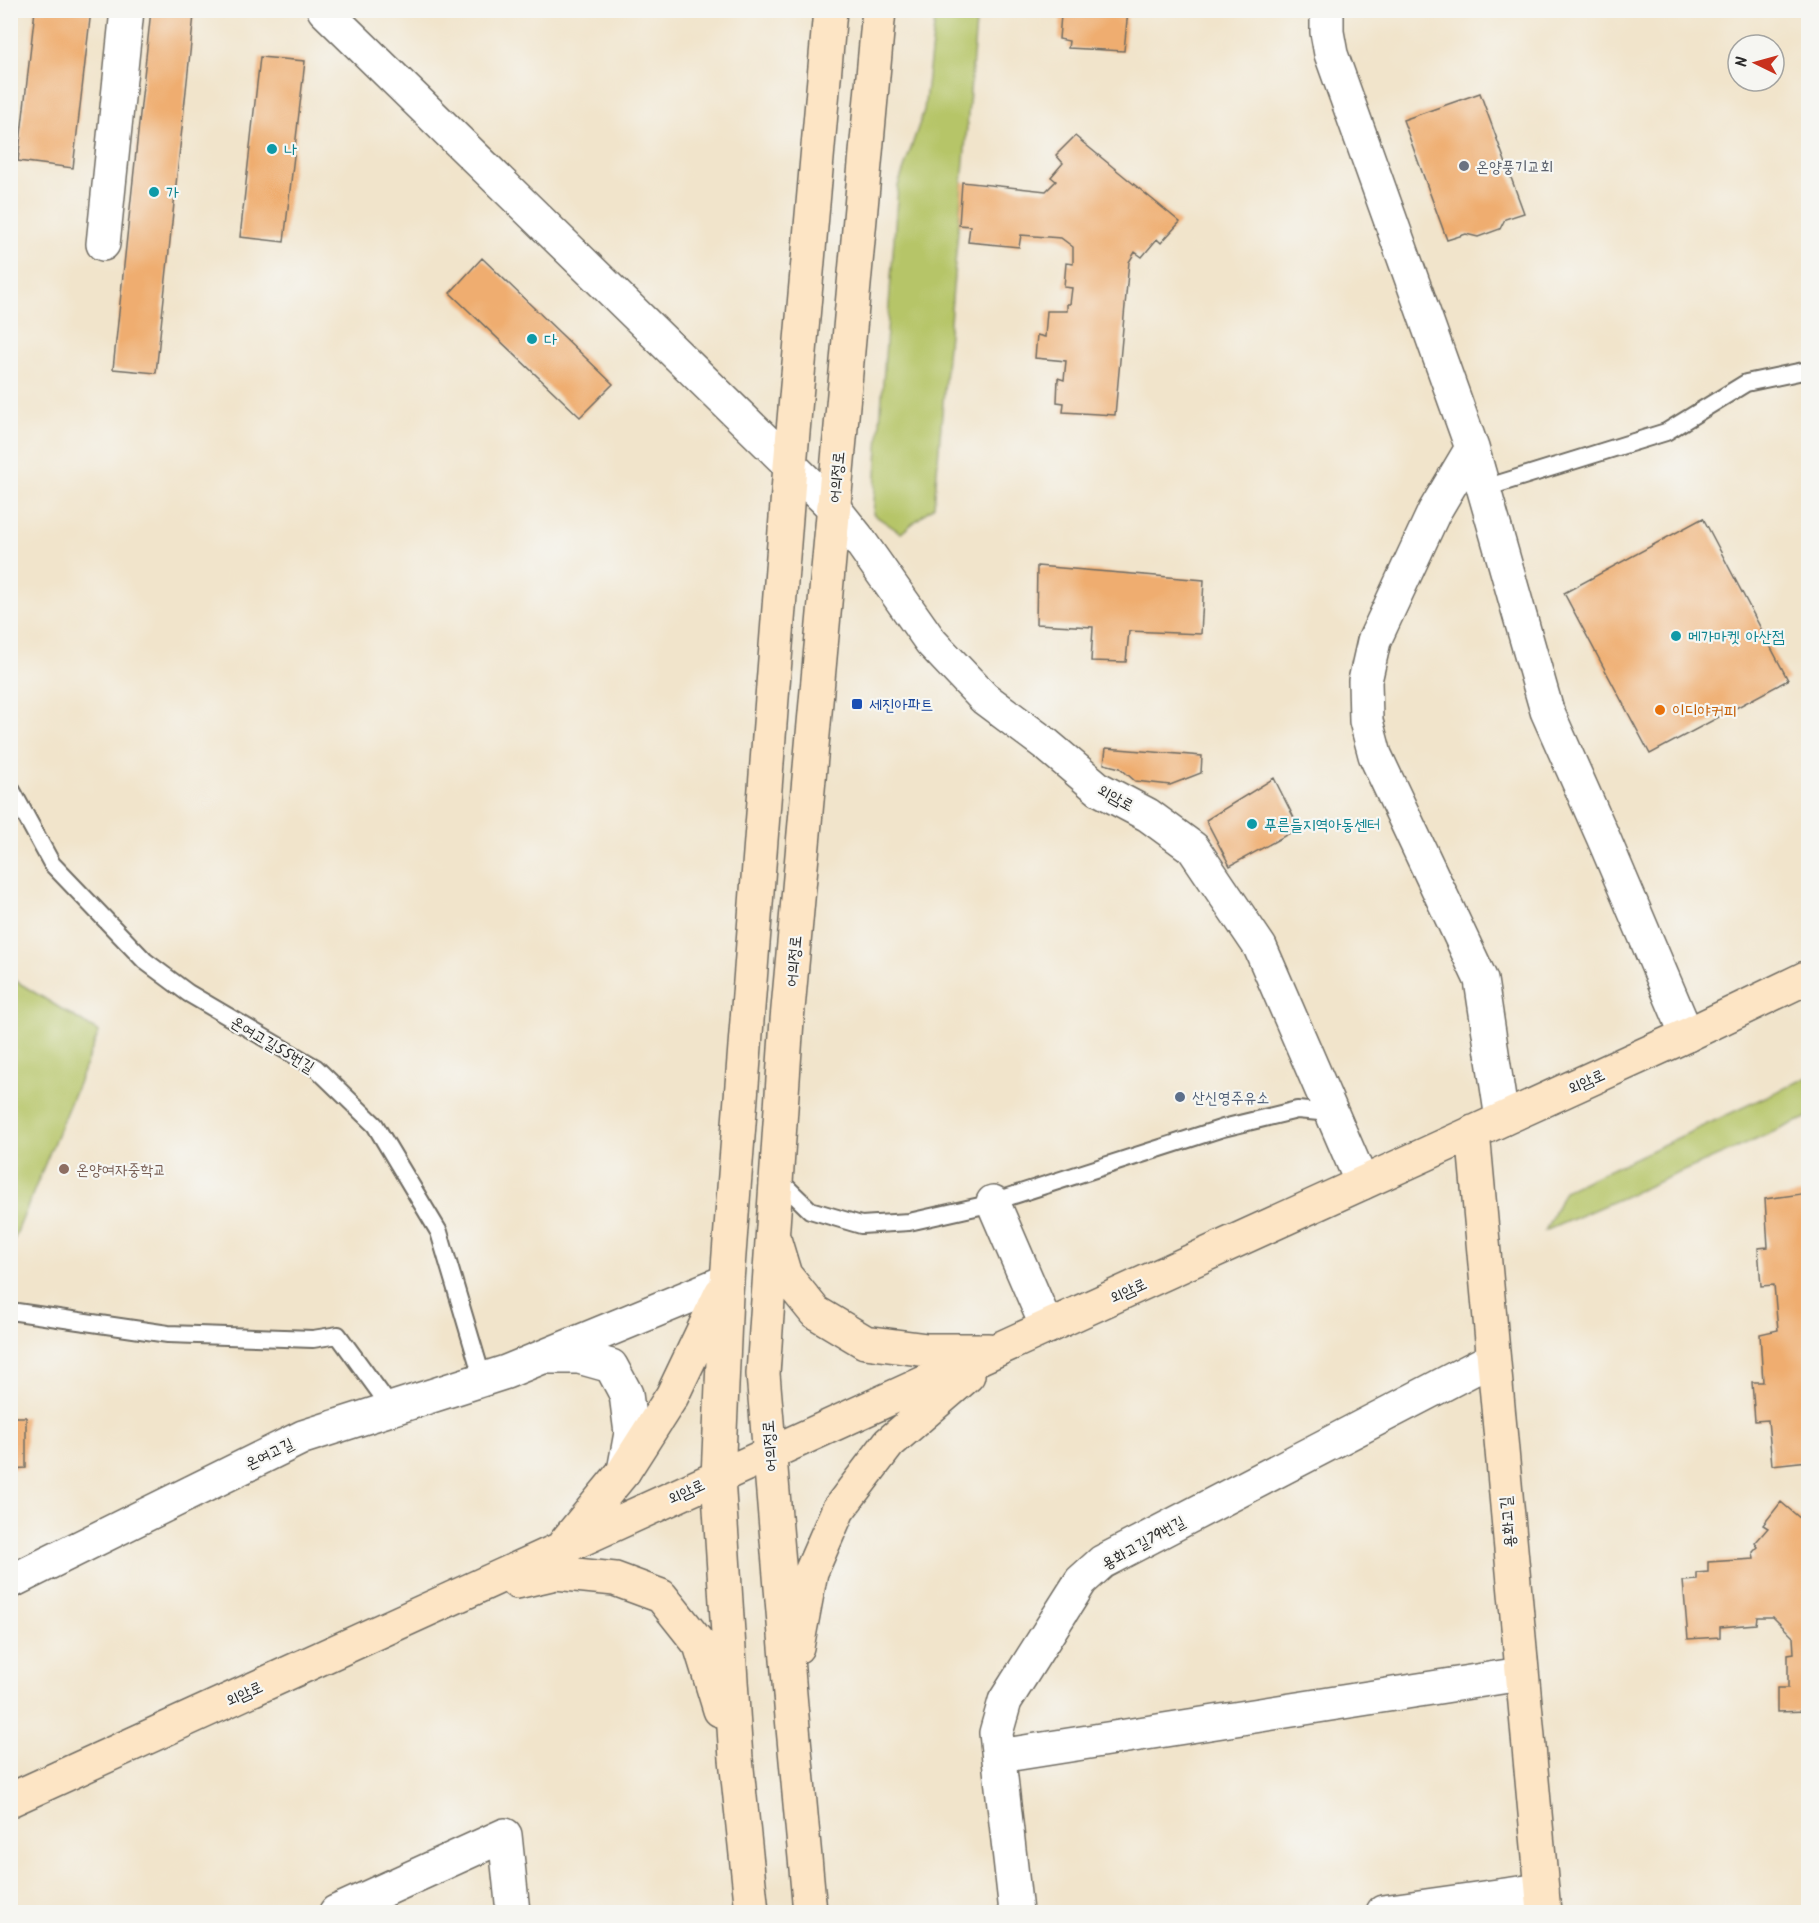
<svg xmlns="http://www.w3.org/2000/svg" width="1819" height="1923" font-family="Kalam,'Poor Story',sans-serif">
	<rect width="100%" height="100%" fill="#f6f6f2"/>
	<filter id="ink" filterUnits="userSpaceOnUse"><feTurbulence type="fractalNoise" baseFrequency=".0167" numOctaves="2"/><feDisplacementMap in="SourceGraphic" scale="12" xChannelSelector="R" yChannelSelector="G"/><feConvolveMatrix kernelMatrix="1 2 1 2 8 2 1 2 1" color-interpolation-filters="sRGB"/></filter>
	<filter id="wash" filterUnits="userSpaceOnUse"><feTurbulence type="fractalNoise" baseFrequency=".008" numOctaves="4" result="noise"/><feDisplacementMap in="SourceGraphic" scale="24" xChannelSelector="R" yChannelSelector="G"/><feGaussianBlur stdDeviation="1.35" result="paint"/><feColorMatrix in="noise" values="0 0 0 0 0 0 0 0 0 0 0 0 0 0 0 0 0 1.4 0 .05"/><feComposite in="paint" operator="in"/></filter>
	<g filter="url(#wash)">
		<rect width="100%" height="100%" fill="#f1e4cb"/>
		<!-- green -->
		<path fill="#b6c567" stroke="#707849" stroke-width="1.5" d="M936 11H977L934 506 901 533 873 514 898 186 924 110Z
			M11 978 99 1032 13 1242 10 1241Z
			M1808 1077V1117L1545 1231 1564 1191Z"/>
		<g id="blocks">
			<!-- building -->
			<path fill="#efad70" d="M35 10H91L73 168 18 161Z
				M151 10 194 15 156 373 113 369Z
				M1072 10H1128L1124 51 1068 48 1069 41 1059 39 1061 15H1071Z
				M260 57 305 61 284 242 240 237Z
				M1480 93 1524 213 1505 219 1500 229 1478 237 1466 234 1447 240 1403 120Z
				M1075 136 1180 222 1161 243 1157 239 1142 257 1135 252 1129 262 1115 415 1063 412 1064 403 1057 402 1058 378 1064 380 1066 361 1035 358 1037 335 1045 337 1047 311H1067V304H1070L1072 288 1064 287 1066 263 1073 264V247L1061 238 1021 235 1019 247 968 242 970 226 959 225 962 182 1046 191 1056 181 1051 177 1063 163 1056 155Z
				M482 258 613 384 580 417 450 293Z
				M1703 518 1788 680 1650 754 1564 593Z
				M1037 566 1204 580 1201 634 1129 631 1126 662 1091 661 1093 627 1036 624Z
				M1106 748 1202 756 1201 773 1170 785 1135 781 1120 768 1104 764Z
				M1274 778 1299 828 1230 866 1206 820Z
				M1808 1193V1461L1772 1465 1768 1420 1755 1421 1752 1382H1763L1760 1334 1778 1330 1774 1285 1761 1286 1758 1248 1768 1247 1765 1199Z
				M10 1417H26V1468L10 1469Z
				M1781 1502 1808 1525V1711L1777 1712V1688H1788V1654L1794 1653 1793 1637 1773 1617H1757L1756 1624 1720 1627V1637L1688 1639 1683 1581 1697 1580V1573L1708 1572V1562L1754 1559 1753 1552 1758 1547 1755 1543 1768 1528 1763 1525Z"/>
		</g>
	</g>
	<g filter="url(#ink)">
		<use href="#blocks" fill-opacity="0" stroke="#706c63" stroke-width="1.5"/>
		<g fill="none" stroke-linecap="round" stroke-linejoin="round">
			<defs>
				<path id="lane" d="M1485 488 1666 432 1746 383 1808 370
					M10 787 52 864 145 961 188 993 316 1068 375 1125 439 1232 483 1380
					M776 1177 810 1210 861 1225 909 1222 980 1206 1223 1128 1297 1110 1331 1113
					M10 1311 168 1334 313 1339 338 1335 392 1409"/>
				<path id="street" d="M324 10 833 507 857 537 931 642 984 698 1047 745 1099 789 1148 815 1193 848 1260 947 1362 1183
					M1327 10V32L1331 54 1472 448 1547 711 1603 837 1687 1035
					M103 244 127 10
					M1472 448 1434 512 1374 641 1365 681 1366 721 1375 755 1481 980 1502 1119
					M993 1202 1047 1327
					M550 1357H579L611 1366 626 1394 631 1433 624 1471
					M10 1582 303 1437 506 1372 727 1281
					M999 1756 1521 1674
					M336 1912 505 1835 513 1912
					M1016 1912 996 1733 1005 1701 1081 1581 1102 1562 1492 1359
					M1383 1912 1542 1890"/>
				<path id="secondary" d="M1473 1132 1544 1912
					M775 1242 785 1275 815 1312 865 1342 927 1350H988
					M565 1543 624 1471 672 1396 721 1293
					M517 1582 556 1573 615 1579 661 1596 700 1645 720 1710
					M797 1647 811 1572 838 1510 889 1443 968 1375
					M10 1800 1687 1035 1808 977
					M752 1912 736 1759 718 1477 726 1294 734 1188 790 466 830 10
					M810 1912 791 1706 763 1374 787 1020 879 10"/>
			</defs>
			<!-- lane casing -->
			<use href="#lane" stroke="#706c63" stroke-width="20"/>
			<!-- street casing -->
			<use href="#street" stroke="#706c63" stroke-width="36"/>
			<!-- secondary casing -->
			<use href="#secondary" stroke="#706c63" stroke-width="36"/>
			<!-- lane -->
			<use href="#lane" stroke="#fff" stroke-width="16"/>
			<!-- street -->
			<use href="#street" stroke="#fff" stroke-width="33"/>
			<!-- secondary -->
			<use href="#secondary" stroke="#fde5c5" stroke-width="33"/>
		</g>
	</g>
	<!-- markers -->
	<g fill="#0f9aa8" stroke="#f6f6f2" stroke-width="2">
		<circle cx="272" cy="149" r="6"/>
		<circle cx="154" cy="192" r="6"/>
		<circle cx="532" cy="339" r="6"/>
		<circle cx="1676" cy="636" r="6"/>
		<circle cx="1252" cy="824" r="6"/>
	</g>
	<circle fill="#6b7280" stroke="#f6f6f2" stroke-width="2" cx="1464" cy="166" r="6"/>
	<rect fill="#1a4fb4" stroke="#f6f6f2" stroke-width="2" x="851" y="698" width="12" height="12" rx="3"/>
	<circle fill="#e8710a" stroke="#f6f6f2" stroke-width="2" cx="1660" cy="710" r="6"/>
	<circle fill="#5c6f8a" stroke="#f6f6f2" stroke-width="2" cx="1180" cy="1097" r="6"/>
	<circle fill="#8d6e63" stroke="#f6f6f2" stroke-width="2" cx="64" cy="1169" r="6"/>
	<g text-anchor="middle" stroke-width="4.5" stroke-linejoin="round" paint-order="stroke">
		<!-- culture labels -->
		<g font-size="16" fill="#0d838f" stroke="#f6f6f2" text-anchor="start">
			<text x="284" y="155">나</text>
			<text x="166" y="198">가</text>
			<text x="544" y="345">다</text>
			<text x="1688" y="642">메가마켓 아산점</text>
			<text x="1264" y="830">푸른들지역아동센터</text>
		</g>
		<!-- worship labels -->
		<g font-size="16" fill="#5b616d" stroke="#f6f6f2" text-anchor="start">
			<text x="1476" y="172">온양풍기교회</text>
		</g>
		<!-- street labels -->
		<g font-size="16" fill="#2b2b2b" stroke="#f6f6f2">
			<text transform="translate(836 477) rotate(-85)" y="6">어의정로</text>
			<text transform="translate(1116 797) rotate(29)" y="6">외암로</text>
			<text transform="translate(793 961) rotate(-85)" y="6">어의정로</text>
			<text transform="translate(273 1044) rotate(31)" y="6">온여고길55번길</text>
			<text transform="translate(1586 1081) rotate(-24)" y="6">외암로</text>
			<text transform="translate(1128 1290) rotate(-25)" y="6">외암로</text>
			<text transform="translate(769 1446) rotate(-94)" y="6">어의정로</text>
			<text transform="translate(269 1453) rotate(-26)" y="6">온여고길</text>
			<text transform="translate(686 1491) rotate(-25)" y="6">외암로</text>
			<text transform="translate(1507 1522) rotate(-95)" y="6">용화고길</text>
			<text transform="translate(1143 1542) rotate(-29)" y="6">용화고길79번길</text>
			<text transform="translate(244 1693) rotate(-25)" y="6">외암로</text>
		</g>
		<!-- transit labels -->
		<g font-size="16" fill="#164399" stroke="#f6f6f2" text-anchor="start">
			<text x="869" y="710">세진아파트</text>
		</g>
		<!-- food labels -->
		<g font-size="16" fill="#c56008" stroke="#f6f6f2" text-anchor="start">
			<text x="1672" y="716">이디야커피</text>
		</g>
		<!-- service labels -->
		<g font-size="16" fill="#4e5e75" stroke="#f6f6f2" text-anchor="start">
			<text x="1192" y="1103">산신영주유소</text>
		</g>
		<!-- education labels -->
		<g font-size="16" fill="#785e54" stroke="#f6f6f2" text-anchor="start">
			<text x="76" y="1175">온양여자중학교</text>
		</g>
	</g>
	<!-- margin -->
	<rect width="1819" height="1923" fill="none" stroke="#f6f6f2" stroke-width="36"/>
	<!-- north arrow -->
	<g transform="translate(1756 63) rotate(275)"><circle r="28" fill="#f6f6f2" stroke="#a5a5a2" stroke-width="1.5"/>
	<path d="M0-4.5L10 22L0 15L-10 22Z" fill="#c8321e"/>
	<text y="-9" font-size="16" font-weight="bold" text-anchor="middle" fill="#2b2b2b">N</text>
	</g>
</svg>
